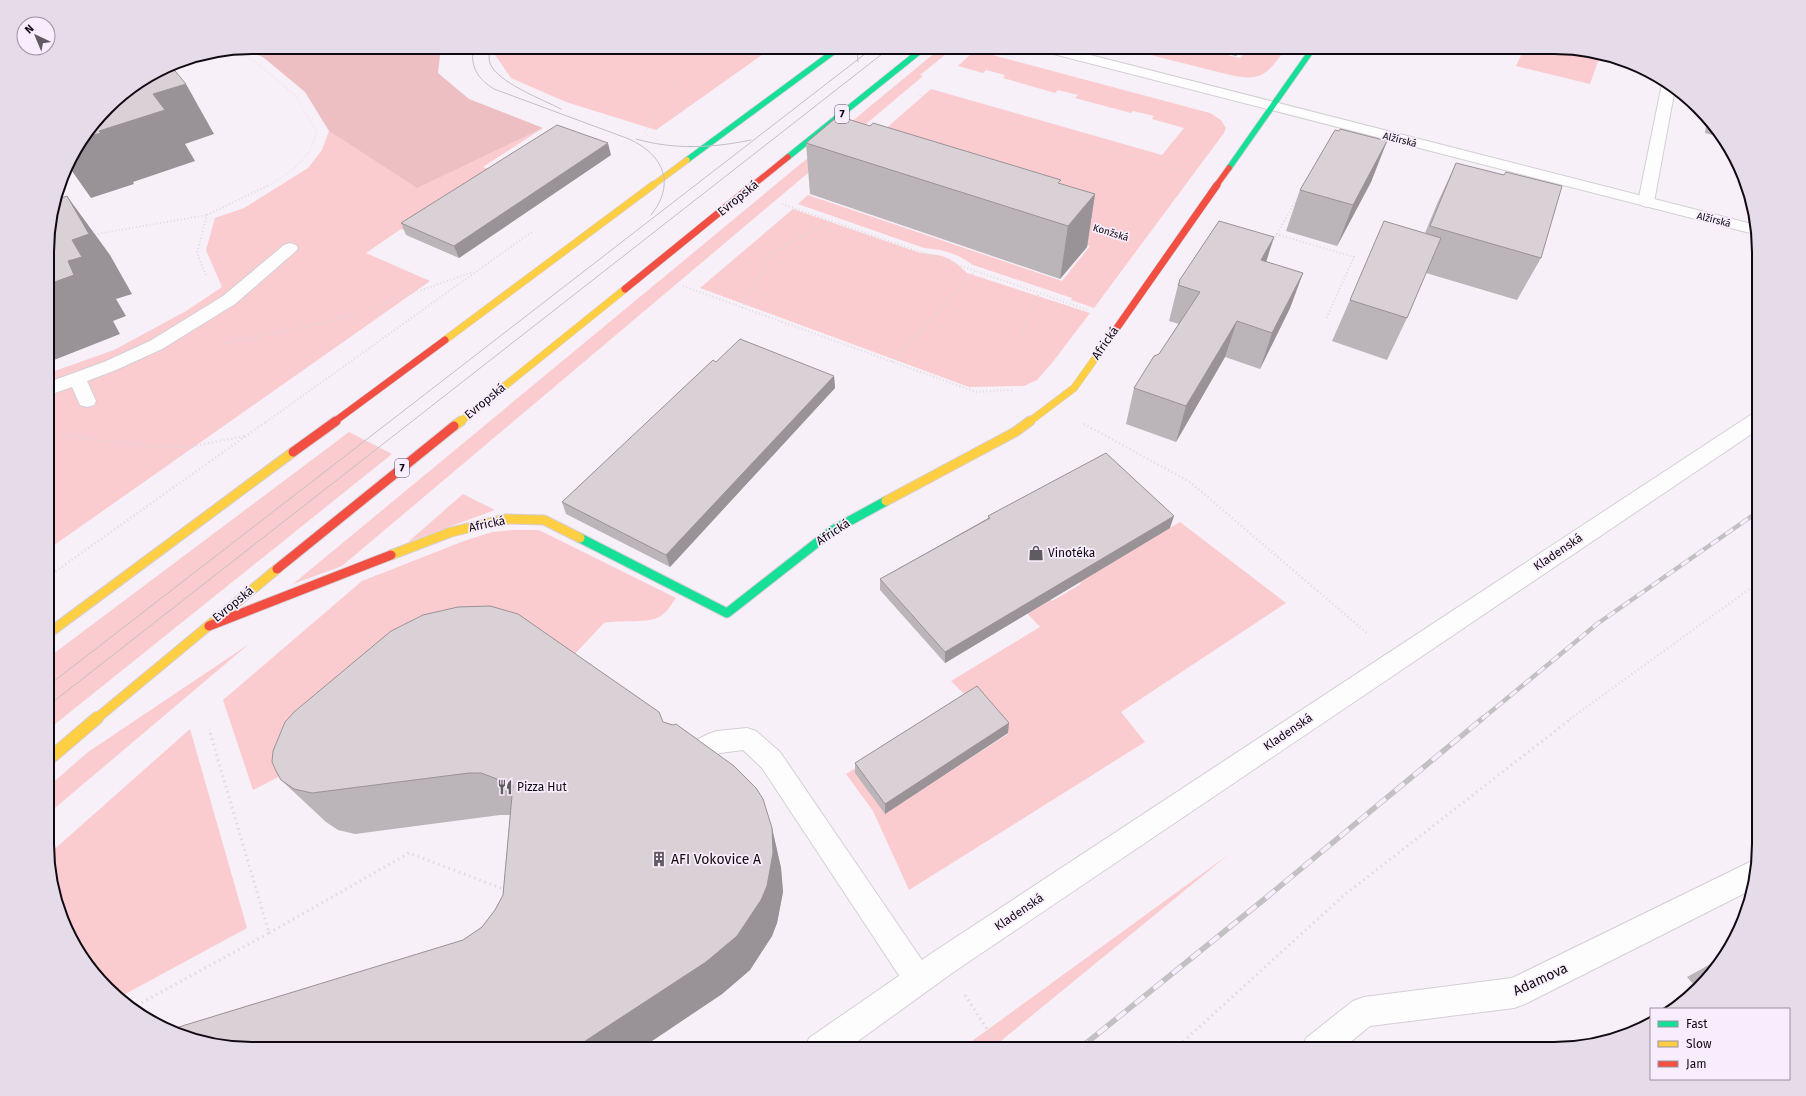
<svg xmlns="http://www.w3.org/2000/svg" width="1806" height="1096" font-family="'Fira Sans',sans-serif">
	<rect width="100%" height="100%" fill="#f7f0f8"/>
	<!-- green -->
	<path fill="#fbcccf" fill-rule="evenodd" d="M499 47H773L656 130 566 102 511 78 495 55Z
		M944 47H955L920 75 923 76 342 566 293 584 937 51Z
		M1119 47H1194L1240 58 1249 47H1287C1269 71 1264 83 1230 75Z
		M1525 47H1555L1601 53 1590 84 1516 66Z
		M981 52 1210 113 1221 120 1226 128 1224 133 1094 308 1071 300 1072 298 973 265C956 253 945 250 924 248L798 204 808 195 1062 281 1090 246 843 166 931 89 1162 155 1184 128 1152 119 1154 116 1133 111 1131 113 1075 98 1078 95 1058 90 1055 93 1003 78 1005 75 986 70 983 73 958 66 972 53Z
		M543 128 483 167 502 173 410 232 401 229 366 253 430 281 50 548 49 547V373L114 350 186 311 222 287 206 250 215 218 244 208 308 168 322 150 329 131 417 187Z
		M793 209 920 253C943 255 950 256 967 273L1090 313 1052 363 1037 380 1024 386 969 387 700 288Z
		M349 432 392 454 49 729V657Z
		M463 494 495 510 408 542Z
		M1180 522 1286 603 1121 712 1145 742 909 890 873 811 846 774 968 698 951 681 1040 627 1027 613 1050 599 1052 601 1081 584 1079 581ZM977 697 1008 734 907 799Z
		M512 530H539L676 598C672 603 668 611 662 615 651 625 619 619 604 623L558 672 359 736 253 790 223 700 362 581 464 541 492 532Z
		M249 644 49 813V786L88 752Z
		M190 729 247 928 118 998C77 966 49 905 49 854Z
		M1228 855 991 1049H961Z"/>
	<!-- forest -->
	<path fill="#eebfc2" d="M252 47H441L438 73 469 99 543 128 417 188 329 131 305 92 263 57 243 49Z"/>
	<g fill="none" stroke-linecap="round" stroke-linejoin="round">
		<defs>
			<path id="lane" d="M1665 81 1675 88 1654 202 1651 205 1646 207 1641 205 1638 202 1662 84Z
				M290 243 296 245 298 248 296 251 235 304 162 349 116 370 87 381 96 401 94 405 87 407 80 405 72 387 49 395V382L104 362 150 341 223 296 284 245Z
				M747 728 756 731 780 752 928 969 932 979 928 989 918 993 908 989 762 768 743 750 720 753 689 768 680 765 677 757 680 749 708 734 717 731Z"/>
			<path id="street" d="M1036 47H1059L1756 225 1758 235 1038 50Z
				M1759 412V429L955 971 847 1049H805L809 1038 935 951 1752 414Z
				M1756 859 1758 860 1753 889 1525 1004 1514 1008 1370 1026 1342 1049H1302L1306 1038 1353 1001 1364 997 1512 978Z"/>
			<path id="fast-far1" d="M788 157 925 47
				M687 160 840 47
				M1229 168 1314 47"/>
			<path id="fast" d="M580 538 727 613 833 530 886 501"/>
			<path id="slow-far3" d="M652 186 687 160"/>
			<path id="slow-far2" d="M445 340 653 185
				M460 422 625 289
				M1029 422 1074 388 1114 332"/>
			<path id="slow-far1" d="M454 426 461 421
				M886 501 1015 432 1030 421
				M391 555 451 532 505 519 544 520 580 538
				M49 633 293 452
				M96 719 277 569"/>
			<path id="slow" d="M49 759 97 718"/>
			<path id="jam-far2" d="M752 186 788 157
				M1216 186 1229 168"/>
			<path id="jam-far1" d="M625 289 753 185
				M1114 332 1217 185
				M334 422 445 340"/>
			<path id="jam" d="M293 452 336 421
				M277 569 454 426
				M209 626 391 555"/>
		</defs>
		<!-- lane casing -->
		<use href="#lane" stroke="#d5ced6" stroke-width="2"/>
		<!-- street casing -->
		<use href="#street" stroke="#d5ced6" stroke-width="2"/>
		<!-- fast-far1 casing -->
		<use href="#fast-far1" stroke="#d5ced6" stroke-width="7"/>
		<!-- fast casing -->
		<use href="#fast" stroke="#d5ced6" stroke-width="11"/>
		<!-- slow-far3 casing -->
		<use href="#slow-far3" stroke="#d5ced6" stroke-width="7"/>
		<!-- slow-far2 casing -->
		<use href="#slow-far2" stroke="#d5ced6" stroke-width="8"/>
		<!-- slow-far1 casing -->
		<use href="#slow-far1" stroke="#d5ced6" stroke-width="11"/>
		<!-- slow casing -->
		<use href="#slow" stroke="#d5ced6" stroke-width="14"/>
		<!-- jam-far2 casing -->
		<use href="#jam-far2" stroke="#d5ced6" stroke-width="7"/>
		<!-- jam-far1 casing -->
		<use href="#jam-far1" stroke="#d5ced6" stroke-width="8"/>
		<!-- jam casing -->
		<use href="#jam" stroke="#d5ced6" stroke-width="11"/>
		<!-- path-far3 -->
		<path stroke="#dddbdd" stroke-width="1.5" stroke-dasharray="0.5 2" stroke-linecap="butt" d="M975 47 1013 57
			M232 51 253 60 295 95 317 133C314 139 313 145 310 150 300 166 283 177 267 186
			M1615 66 1639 72
			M916 94 1186 172
			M659 141 644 133 696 47
			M64 176 76 172"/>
		<!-- path-far2 -->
		<path stroke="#dddbdd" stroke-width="2" stroke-dasharray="1 2.5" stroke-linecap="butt" d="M782 204 1088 310
			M1089 225 1137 240
			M1276 234 1354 257 1326 319
			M91 235 207 215
			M1272 243 1298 197
			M206 275 197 253 207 215 269 185
			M683 286 976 392 1012 390
			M742 308 771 253 833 221
			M1019 341 1039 293
			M225 343 333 321 473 272
			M892 362 975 271
			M266 422 533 231"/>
		<!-- path-far1 -->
		<path stroke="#dddbdd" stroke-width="2.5" stroke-dasharray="1 3" stroke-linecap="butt" d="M1084 424 1190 482 1368 634
			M49 434 145 446 189 447 245 436
			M49 576 267 421
			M1570 719 1759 582"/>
		<!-- path -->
		<path stroke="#dddbdd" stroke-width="3" stroke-dasharray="1.5 4" stroke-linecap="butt" d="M269 933 409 853 506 890
			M965 995 1000 1049
			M132 1008 269 933 209 729
			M1175 1049 1343 896 1572 718"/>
		<!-- lane -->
		<use href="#lane" fill="#fefdfe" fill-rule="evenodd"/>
		<!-- street -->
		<use href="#street" fill="#fefdfe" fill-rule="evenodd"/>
		<!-- fast-far1 -->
		<use href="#fast-far1" stroke="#16e098" stroke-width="5.5"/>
		<!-- fast -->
		<use href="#fast" stroke="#16e098" stroke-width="9"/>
		<!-- slow-far3 -->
		<use href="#slow-far3" stroke="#ffcf43" stroke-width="5.5"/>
		<!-- slow-far2 -->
		<use href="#slow-far2" stroke="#ffcf43" stroke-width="7"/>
		<!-- slow-far1 -->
		<use href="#slow-far1" stroke="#ffcf43" stroke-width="9"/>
		<!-- slow -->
		<use href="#slow" stroke="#ffcf43" stroke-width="12"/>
		<!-- jam-far2 -->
		<use href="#jam-far2" stroke="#f24e42" stroke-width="5.5"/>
		<!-- jam-far1 -->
		<use href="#jam-far1" stroke="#f24e42" stroke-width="7"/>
		<!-- jam -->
		<use href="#jam" stroke="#f24e42" stroke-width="9"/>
		<!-- tram -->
		<path stroke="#c2c0c3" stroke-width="1" d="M474 47C469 66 478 79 494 89L629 139C664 155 676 184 651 215
			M491 47C490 52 488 58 490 63 496 82 544 100 561 109
			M857 47 858 62
			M636 139C675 150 712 148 751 140
			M49 685 874 47
			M49 705 891 47"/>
		<defs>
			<path id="rail-far1" d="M1482 719 1597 624 1759 511"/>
			<path id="rail" d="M1079 1049 1267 897 1483 718"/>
		</defs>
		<!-- rail-far1 casing -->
		<use href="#rail-far1" stroke="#c2c0c3" stroke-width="4.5"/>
		<!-- rail casing -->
		<use href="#rail" stroke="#c2c0c3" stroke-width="5.5"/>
		<!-- rail-far1 -->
		<use href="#rail-far1" stroke="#f8edfc" stroke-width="3" stroke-dasharray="9" stroke-linecap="butt"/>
		<!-- rail -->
		<use href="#rail" stroke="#f8edfc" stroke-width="4" stroke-dasharray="12" stroke-linecap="butt"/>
	</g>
	<!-- wall -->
	<path fill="#bbb4b9" d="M1199 47H1244L1236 56Z
		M1707 118 1723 138 1705 133Z
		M1387 141 1371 182 1337 246 1286 231 1300 190Z
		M806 143 1061 184 1095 194 1087 247 1060 279 810 194Z
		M611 155 459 258 406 235 401 223Z
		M1456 163 1504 175 1541 258 1517 300 1426 273 1407 318 1387 360 1332 341 1350 300 1425 233 1437 204Z
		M1266 262 1303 273 1290 308 1260 369 1225 357 1176 442 1126 424 1134 388 1159 354 1179 324 1169 321 1179 281Z
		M716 362 834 376 835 388 670 567 566 514 562 502Z
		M988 516 1170 528 945 663 880 590V579L988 518Z
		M663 722 772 828 781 868 783 892 777 923 772 936 750 970 722 994 640 1049H251L463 940 482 927 495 910 503 895 510 815H500L355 834 338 830 326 822 281 780Z
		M1008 733 885 814 855 773V763Z
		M1725 956 1698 990 1687 977Z
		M1698 990 1673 1009H1664Z
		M1651 1016V1024L1620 1038 1608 1041Z"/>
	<!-- shaded-wall -->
	<path fill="#999296" d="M1239 47H1244L1236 56Z
		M186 84 214 134 185 144 195 161 133 182 134 184 91 198 67 164 68 161 86 137 99 131 153 94Z
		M1387 141 1371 182 1337 246 1353 205Z
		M608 143 611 155 459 258 454 246Z
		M1095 194 1087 247 1060 279 1068 226Z
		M67 196 110 255 132 294 116 299 126 316 113 321 120 334 49 362V284L68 261 72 240Z
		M1274 237 1263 272 1261 260Z
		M1303 273 1290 308 1260 369 1272 333Z
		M1237 321 1225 357 1176 442 1186 406Z
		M834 376 835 388 670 567 666 555Z
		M1174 516 1170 528 945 663V652Z
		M1009 723 1008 733 885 814V804Z
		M772 828 781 868 783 892 777 923 772 936 750 970 722 994 640 1049H573Z"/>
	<!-- building -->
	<path fill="#dad1d7" stroke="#999296" d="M170 65 186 84 153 94 165 110 99 131 101 133 86 137 117 98Z
		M838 116 870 126 873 123 1061 180 1058 183 1095 194 1068 226 806 143Z
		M557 125 608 143 454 246 401 223Z
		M1340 129 1387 141 1353 205 1300 190 1335 130 1339 131Z
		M1456 163 1504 175 1506 172 1562 186 1541 258 1430 226Z
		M67 196 89 234 72 240 82 257 68 261 74 275 49 284V225L56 200Z
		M1219 221 1274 237 1261 260 1303 273 1272 333 1237 321 1186 406 1134 388 1154 356 1159 354 1200 292 1178 285 1180 282 1179 281Z
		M1384 221 1441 238 1407 318 1350 300Z
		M740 339 834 376 666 555 562 502 713 360 716 362Z
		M1106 453 1174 516 945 652 880 579 990 518 988 516Z
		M490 606 518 614 659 712 663 722 673 725 676 724 734 766 756 788 763 799 772 828 773 853 767 886 761 900 737 936 706 962 573 1049H251L198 1042 169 1030 463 940 482 927 495 910 503 895 513 785 481 773H469L312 793 294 789 281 780 276 771 272 762 273 751 285 722 294 712 391 631 423 615 458 607Z
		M977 686 1009 723 885 804 855 763Z"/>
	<!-- icons -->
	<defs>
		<symbol id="shop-bare" viewBox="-9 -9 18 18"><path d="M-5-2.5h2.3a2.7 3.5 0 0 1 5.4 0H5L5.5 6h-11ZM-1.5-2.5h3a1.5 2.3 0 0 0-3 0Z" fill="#605a62" stroke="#f8edfc" stroke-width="2.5" paint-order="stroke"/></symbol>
		<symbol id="restaurant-bare" viewBox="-9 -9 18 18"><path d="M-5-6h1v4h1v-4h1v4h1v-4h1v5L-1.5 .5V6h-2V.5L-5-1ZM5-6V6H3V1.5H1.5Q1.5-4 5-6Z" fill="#605a62" stroke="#f8edfc" stroke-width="2.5" paint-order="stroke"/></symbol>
		<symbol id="building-bare" viewBox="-9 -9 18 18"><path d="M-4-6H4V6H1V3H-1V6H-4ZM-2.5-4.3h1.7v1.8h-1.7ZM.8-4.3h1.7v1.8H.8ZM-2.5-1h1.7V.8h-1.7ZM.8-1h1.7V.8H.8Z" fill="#605a62" stroke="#f8edfc" stroke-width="2.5" paint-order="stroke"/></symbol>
	</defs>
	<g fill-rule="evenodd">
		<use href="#shop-bare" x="1025" y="542" width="22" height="22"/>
		<use href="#restaurant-bare" x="494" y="776" width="22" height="22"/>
		<use href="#building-bare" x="648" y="848" width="22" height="22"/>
	</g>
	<g text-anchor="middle" stroke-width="3.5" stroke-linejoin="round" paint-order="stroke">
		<!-- far-street labels -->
		<g font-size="10" fill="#0f0911" stroke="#f8edfc">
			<text transform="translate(1400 139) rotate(14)" y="4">Alžírská</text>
			<text transform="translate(1714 219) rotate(14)" y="4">Alžírská</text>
			<text transform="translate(1111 232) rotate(17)" y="4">Konžská</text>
		</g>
		<!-- shield labels -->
		<g fill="#f8edfc" stroke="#554d58" stroke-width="1">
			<rect x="835" y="105" width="14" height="18" rx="3"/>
			<rect x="395" y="459" width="14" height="18" rx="3"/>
		</g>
		<g font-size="11" font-weight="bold" fill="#0f0911">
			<text x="842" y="118">7</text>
			<text x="402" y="472">7</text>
		</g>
		<!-- street labels -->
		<g font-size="12" fill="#0f0911" stroke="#f8edfc">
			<text transform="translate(738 198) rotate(-39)" y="4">Evropská</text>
			<text transform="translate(1105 343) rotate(-55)" y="4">Africká</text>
			<text transform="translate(485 401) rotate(-39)" y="4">Evropská</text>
			<text transform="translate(487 524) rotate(-12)" y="4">Africká</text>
			<text transform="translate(833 532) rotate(-33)" y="4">Africká</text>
			<text transform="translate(1558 552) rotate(-34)" y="4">Kladenská</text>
			<text transform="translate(233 604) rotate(-39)" y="4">Evropská</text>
			<text transform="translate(1288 732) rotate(-34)" y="4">Kladenská</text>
			<text transform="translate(1019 912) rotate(-34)" y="4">Kladenská</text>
		</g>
		<!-- poi labels -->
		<g font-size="12" fill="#0f0911" stroke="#f8edfc" text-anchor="start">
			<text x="1048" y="557">Vinotéka</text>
			<text x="517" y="791">Pizza Hut</text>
		</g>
		<!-- near-poi labels -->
		<g font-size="14" fill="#0f0911" stroke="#f8edfc" text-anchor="start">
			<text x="671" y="864">AFI Vokovice A</text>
		</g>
		<!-- near-street labels -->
		<g font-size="14" fill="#0f0911" stroke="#f8edfc">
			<text transform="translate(1540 979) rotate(-25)" y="5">Adamova</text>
		</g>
	</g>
	<!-- crop -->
	<path d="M0 0H1806V1096H0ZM252 54H1554A198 198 0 0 1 1752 252V844A198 198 0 0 1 1554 1042H252A198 198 0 0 1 54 844V252A198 198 0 0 1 252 54Z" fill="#e5dbe9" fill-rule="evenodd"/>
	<path fill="none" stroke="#0f0911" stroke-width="2" d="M252 54H1554A198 198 0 0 1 1752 252V844A198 198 0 0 1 1554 1042H252A198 198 0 0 1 54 844V252A198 198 0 0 1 252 54Z"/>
	<!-- legend -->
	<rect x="1650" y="1008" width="140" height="72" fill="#f8edfc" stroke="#9b929e"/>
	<rect x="1658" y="1021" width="20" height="6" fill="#16e098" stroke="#9b929e"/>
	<text x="1686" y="1028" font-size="12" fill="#0f0911">Fast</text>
	<rect x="1658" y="1041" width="20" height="6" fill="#ffcf43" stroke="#9b929e"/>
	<text x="1686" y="1048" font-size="12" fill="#0f0911">Slow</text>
	<rect x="1658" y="1061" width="20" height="6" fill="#f24e42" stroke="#9b929e"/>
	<text x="1686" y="1068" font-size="12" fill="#0f0911">Jam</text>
	<!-- north arrow -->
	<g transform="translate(36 36) rotate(316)"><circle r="19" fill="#f8edfc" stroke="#9b929e"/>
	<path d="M0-3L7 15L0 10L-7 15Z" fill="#605a62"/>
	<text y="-6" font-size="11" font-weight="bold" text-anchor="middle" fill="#0f0911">N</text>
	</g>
</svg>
